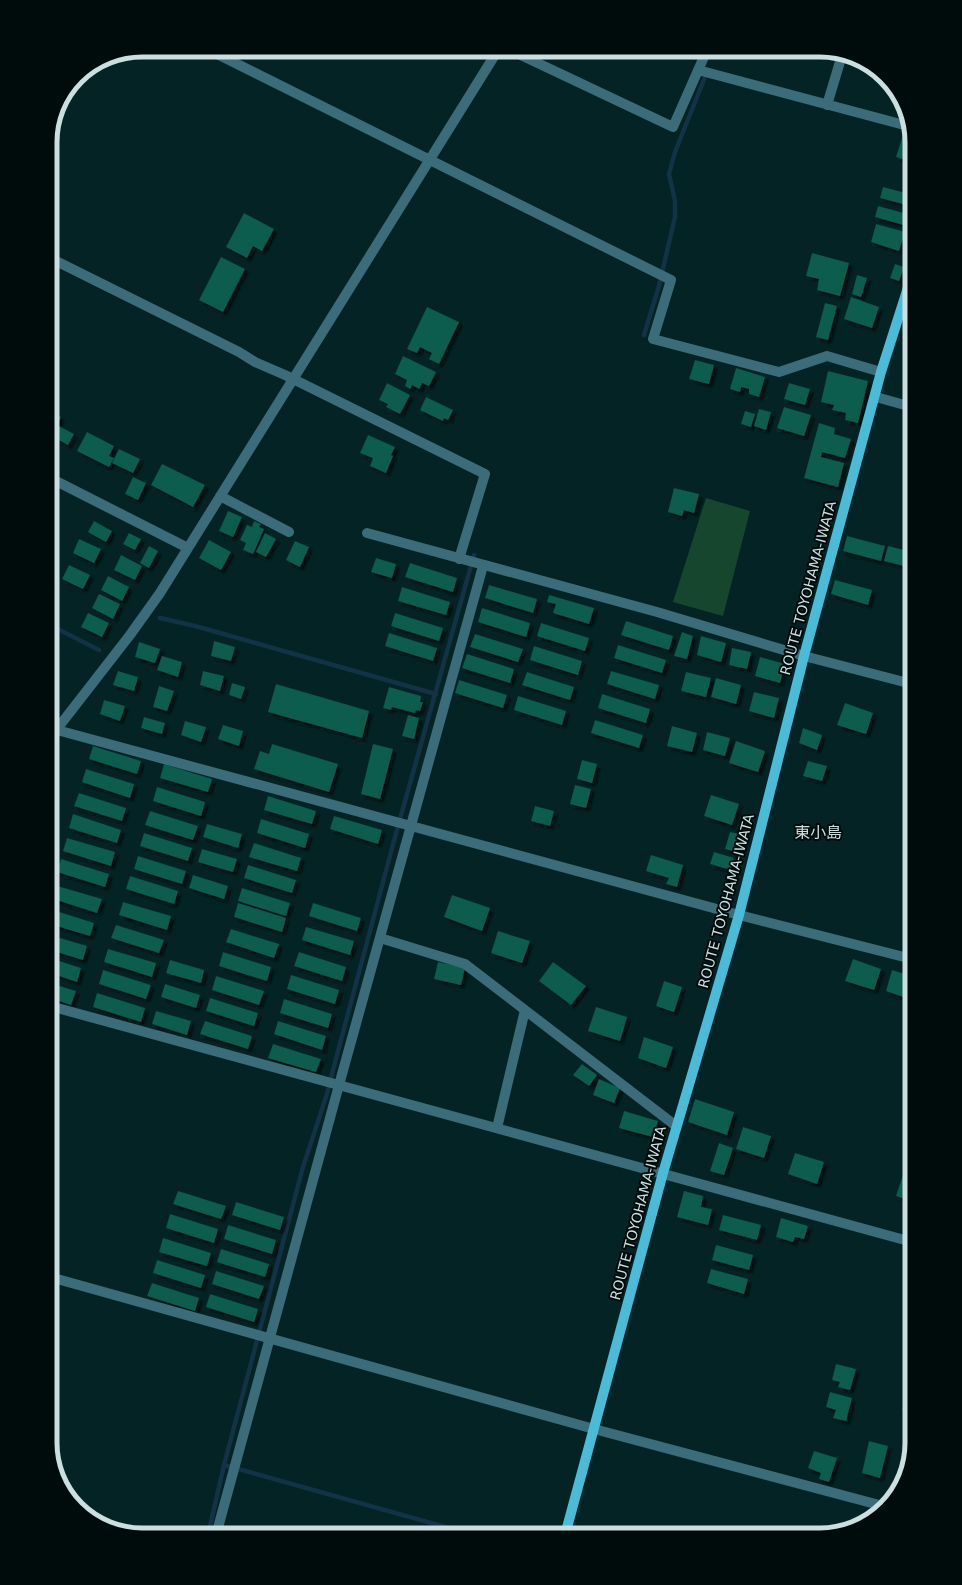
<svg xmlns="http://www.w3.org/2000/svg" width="962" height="1585" font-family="'DejaVu Sans','Noto Sans JP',sans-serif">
	<defs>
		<filter id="shadow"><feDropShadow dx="3.5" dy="3.5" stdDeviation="1" flood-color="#0009"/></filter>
	</defs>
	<rect width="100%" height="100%" fill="#042324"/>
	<!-- green -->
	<path fill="#17462e" d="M706 498 750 511 723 616 673 602Z"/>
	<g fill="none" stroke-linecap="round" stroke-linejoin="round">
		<!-- stream -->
		<path stroke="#123245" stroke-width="4.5" d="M644 335 659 286 675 217V201L669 174 675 152 705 77
			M160 618 195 626 436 694
			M50 625 99 650
			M224 1465 474 1535
			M208 1535 224 1465 303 1167 327 1094 333 1070 395 837 474 555"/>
	</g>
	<!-- building -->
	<path fill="#075d50" filter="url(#shadow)" d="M902 138 912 141V162L896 157Z
		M883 187 906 193 903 204 880 198Z
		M878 206 911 215 907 226 875 217Z
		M244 213 274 229 262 251 253 246 247 258 226 247Z
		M876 224 905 232 899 251 871 242Z
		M812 253 849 263 840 296 817 290 819 279 806 276Z
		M221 257 245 269 223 312 199 300Z
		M895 264 904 267 899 281 890 278Z
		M857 275 867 278 861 297 852 294Z
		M851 297 879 307 872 328 844 319Z
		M825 303 837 306 828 340 816 337Z
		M427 307 459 322 439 364 429 359 432 353 420 347 417 353 407 349Z
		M403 356 436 372 429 386 422 383 419 389 412 385 410 389 405 386 407 380 395 374Z
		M695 360 714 365 709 384 689 379Z
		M736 368 765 377 759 397 749 394V389L741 387 740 392 730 389Z
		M828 371 868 381 858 423 845 420 846 413 832 410 834 405 821 402Z
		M387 383 410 395 400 414 386 407 388 404 379 400Z
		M789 383 810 389 805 405 784 399Z
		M426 397 453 410 448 420 444 418 443 421 420 410Z
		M784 407 811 415 804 436 777 428Z
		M759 409 771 412 766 430 754 426Z
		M745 411 755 414 751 427 741 424Z
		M52 413 61 417 57 425 74 434 68 445 57 439 56 433 50 430V417Z
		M819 423 835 428 834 434 851 439 845 458 822 452 821 457 844 463 838 487 804 478Z
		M87 432 114 446 109 456 114 458 109 467 77 451Z
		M368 435 395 447 391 455 393 456 386 473 370 466 373 458 360 453Z
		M119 449 140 459 133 473 112 463Z
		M162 464 205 485 193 507 151 485Z
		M133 477 146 483 138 500 125 494Z
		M674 488 699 494 694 513 684 510 682 516 668 512Z
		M228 511 242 517 233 537 219 531Z
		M94 521 112 531 106 542 88 532Z
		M254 521 261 524 259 527 264 529 253 554 243 550 246 543 240 540 247 525 252 527Z
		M129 533 141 539 135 550 123 544Z
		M265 533 276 539 266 557 256 552Z
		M847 536 885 546 881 561 843 551Z
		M79 539 101 549 94 563 73 553Z
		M209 540 231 552 221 570 199 558Z
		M295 541 309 547 300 567 286 560Z
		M149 546 158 551 149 568 140 563Z
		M888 546 912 552V568L884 561Z
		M121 555 142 566 135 580 114 570Z
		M376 558 396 564 392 578 371 572Z
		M410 563 457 578 453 592 405 577Z
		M69 565 90 575 83 589 62 579Z
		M108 576 129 587 122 601 101 590Z
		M835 580 872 590 868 605 831 594Z
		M489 585 537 599 533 613 485 598Z
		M402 587 450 602 446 615 398 601Z
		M99 594 120 604 113 619 92 608Z
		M549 595 594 608 589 624 553 613 556 604 547 602Z
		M482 608 530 623 526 637 478 622Z
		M88 613 109 623 102 637 81 627Z
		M395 613 443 628 439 641 391 626Z
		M626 621 673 636 669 650 621 635Z
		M541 623 589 638 585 651 537 636Z
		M682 632 693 636 687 659 674 656Z
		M389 633 437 648 433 661 385 646Z
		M475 634 523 649 518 662 470 647Z
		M50 635 56 638 50 649Z
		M701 636 726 643 721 662 697 655Z
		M214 641 235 647 231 661 211 656Z
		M139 642 160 649 155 663 135 657Z
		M618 645 666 660 662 673 614 658Z
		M534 646 582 661 578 675 530 660Z
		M732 648 751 652 747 669 729 665Z
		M467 654 514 669 510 683 462 668Z
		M162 656 182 662 178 677 157 670Z
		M760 657 785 664 780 683 755 676Z
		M118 671 138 677 134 691 113 685Z
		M203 671 224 676 220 691 200 685Z
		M611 671 659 685 655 699 607 684Z
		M527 672 574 687 570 700 522 685Z
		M686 672 711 678 706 697 681 691Z
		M716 678 741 685 736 704 711 697Z
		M459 680 507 695 503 708 455 693Z
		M232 683 245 687 241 699 229 695Z
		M276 684 369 711 362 738 268 712Z
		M159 686 174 691 167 711 153 707Z
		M389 687 421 696 420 702H423L420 711 416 710 415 713 392 707 391 710 383 708Z
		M754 692 779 698 774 718 749 711Z
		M602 694 650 709 646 723 598 708Z
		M518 696 566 711 562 725 514 710Z
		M104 700 125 706 120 721 100 714Z
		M845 703 873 713 866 734 837 725Z
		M408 715 419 718 414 739 402 736Z
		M144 717 165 723 162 734 141 728Z
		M595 720 643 735 639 748 591 733Z
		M185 721 206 727 201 742 181 735Z
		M223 725 243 731 239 746 218 739Z
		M672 726 697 733 692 752 667 746Z
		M803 728 822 735 817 750 799 743Z
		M707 732 730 738 725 756 703 750Z
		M736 741 765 751 758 772 729 763Z
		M272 744 338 764 329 792 254 769 260 751 269 754Z
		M373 744 393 749 380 799 361 794Z
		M93 746 141 761 137 774 89 759Z
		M582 760 597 764 592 783 577 779Z
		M808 761 827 766 822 781 803 776Z
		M164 764 212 779 208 792 160 778Z
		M86 769 134 784 130 798 82 782Z
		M575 785 591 789 586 808 570 804Z
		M157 787 205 802 201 816 153 801Z
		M79 793 126 808 122 821 74 806Z
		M711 795 739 804 732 825 704 816Z
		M268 796 316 811 312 824 264 810Z
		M535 806 554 811 550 826 531 821Z
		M150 811 198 826 193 840 145 825Z
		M73 814 121 830 117 843 69 828Z
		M334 816 382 830 378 844 330 829Z
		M261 819 309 834 305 848 257 833Z
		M207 824 242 834 238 848 203 837Z
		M741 830 745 831 740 853 725 849 730 832 740 834Z
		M144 833 192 848 188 861 140 846Z
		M67 838 115 852 111 866 63 851Z
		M254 843 301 858 297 871 249 857Z
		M202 849 237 859 233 872 198 862Z
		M714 852 734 858 731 870 710 864Z
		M651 855 683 865 677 887 666 884 669 878 646 871Z
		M138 856 186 871 182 884 134 869Z
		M61 859 109 874 105 887 57 872Z
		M248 865 296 880 292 893 244 878Z
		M193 875 228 886 224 899 189 888Z
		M130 876 178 891 174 904 126 889Z
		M54 885 102 899 97 913 50 898Z
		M242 888 290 903 286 916 238 901Z
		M452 895 490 908 482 931 444 917Z
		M123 902 171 916 167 930 119 915Z
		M238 903 286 918 282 932 234 917Z
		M313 903 361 918 357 931 309 916Z
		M50 909 94 923 90 936 50 924Z
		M116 925 164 940 159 953 111 938Z
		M306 927 354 941 350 955 302 940Z
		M231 929 279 944 274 958 226 942Z
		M498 931 530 941 522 963 491 953Z
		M50 935 87 946 83 960 50 950Z
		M108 949 156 963 152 977 104 962Z
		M223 952 271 967 267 981 219 966Z
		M299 952 346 967 342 981 294 966Z
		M50 958 81 968 77 982 50 973Z
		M853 959 881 969 874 990 845 981Z
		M170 960 204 970 201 983 166 973Z
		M438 962 465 968 461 985 434 979Z
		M553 962 586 986 571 1005 539 981Z
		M103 970 151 985 146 999 99 984Z
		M892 970 912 976V1000L886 991Z
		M291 975 339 990 335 1004 287 989Z
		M216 976 264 991 259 1005 212 990Z
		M664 981 682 987 674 1012 656 1006Z
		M50 983 76 991 71 1005 50 998Z
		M165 984 200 995 196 1008 161 997Z
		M97 993 145 1008 141 1022 93 1007Z
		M210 998 258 1013 254 1026 206 1011Z
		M284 999 332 1014 328 1028 280 1013Z
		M596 1007 627 1017 620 1041 588 1031Z
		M156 1011 191 1021 187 1035 152 1024Z
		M205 1021 252 1036 248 1049 200 1034Z
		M278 1021 326 1036 322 1050 274 1034Z
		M644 1037 673 1047 666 1068 638 1058Z
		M273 1044 321 1059 316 1072 268 1058Z
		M582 1064 597 1075 589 1086 573 1075Z
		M599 1079 620 1088 614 1103 593 1095Z
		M695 1099 734 1112 727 1135 688 1122Z
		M624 1111 658 1121 653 1137 619 1128Z
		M743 1127 771 1136 764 1158 736 1149Z
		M719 1143 733 1148 724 1175 710 1171Z
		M795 1153 824 1162 817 1184 788 1174Z
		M903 1175 912 1178V1201L896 1196Z
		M178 1191 226 1206 221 1219 173 1204Z
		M684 1191 703 1196 701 1207 712 1209 708 1225 677 1217Z
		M236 1202 284 1217 280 1230 232 1215Z
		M170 1214 218 1229 214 1243 166 1228Z
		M723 1215 761 1225 757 1240 719 1230Z
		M781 1218 808 1226 804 1239 795 1237 793 1242 776 1237Z
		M228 1225 276 1240 272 1254 224 1239Z
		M163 1238 211 1253 207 1266 159 1252Z
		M716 1245 753 1255 749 1270 712 1260Z
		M221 1249 269 1264 265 1277 217 1262Z
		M157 1260 205 1275 201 1288 153 1273Z
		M711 1269 748 1279 744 1294 707 1283Z
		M216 1271 264 1286 259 1299 212 1284Z
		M152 1283 199 1298 195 1311 147 1296Z
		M210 1294 258 1309 254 1322 206 1307Z
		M836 1364 856 1369 850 1390 838 1387 840 1382 832 1380Z
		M909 1385H912V1413L902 1410Z
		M830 1392 852 1398 846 1421 833 1418 836 1410 826 1407Z
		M869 1441 888 1446 880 1478 862 1473Z
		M814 1451 837 1458 829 1482 819 1479 821 1473 808 1468Z"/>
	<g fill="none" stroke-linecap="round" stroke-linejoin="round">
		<!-- minor -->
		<path stroke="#3a6c7a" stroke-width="10" d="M209 50 671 280 653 339 779 372 827 356 881 372
			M510 50 673 127 707 50
			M698 70 908 126
			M827 105 842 55
			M50 258 239 352 255 362 285 375 485 474 459 559
			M876 397 912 407
			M50 478 188 548
			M220 496 289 532
			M367 533 657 612 804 656 912 684
			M57 730 739 915 912 959
			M50 738 130 635 160 593 498 50
			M380 938 465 964 676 1126
			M50 1006 912 1242
			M497 1128 525 1010
			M50 1277 594 1429 883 1506
			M216 1535 339 1085 483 566"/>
		<!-- major -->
		<path stroke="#4abcd8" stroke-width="10" d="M565 1535 663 1173 739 915 804 656 881 372 912 275"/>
	</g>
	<g text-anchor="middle" stroke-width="4" stroke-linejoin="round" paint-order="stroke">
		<!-- street labels -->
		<g font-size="14" fill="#cadfdf" stroke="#000b0b">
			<text transform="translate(808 588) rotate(-75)" y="5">ROUTE TOYOHAMA-IWATA</text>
			<text transform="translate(726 901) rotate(-75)" y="5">ROUTE TOYOHAMA-IWATA</text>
			<text transform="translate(638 1213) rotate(-75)" y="5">ROUTE TOYOHAMA-IWATA</text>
		</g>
		<!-- quarter labels -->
		<g font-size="16" fill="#cadfdf" stroke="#000b0b">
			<text x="818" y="838">東小島</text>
		</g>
	</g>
	<!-- crop -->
	<path d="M0 0H962V1585H0ZM142 57H820A85 85 0 0 1 905 142V1443A85 85 0 0 1 820 1528H142A85 85 0 0 1 57 1443V142A85 85 0 0 1 142 57Z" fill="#000b0b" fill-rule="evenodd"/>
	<path fill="none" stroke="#cadfdf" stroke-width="5" d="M142 57H820A85 85 0 0 1 905 142V1443A85 85 0 0 1 820 1528H142A85 85 0 0 1 57 1443V142A85 85 0 0 1 142 57Z"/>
</svg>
